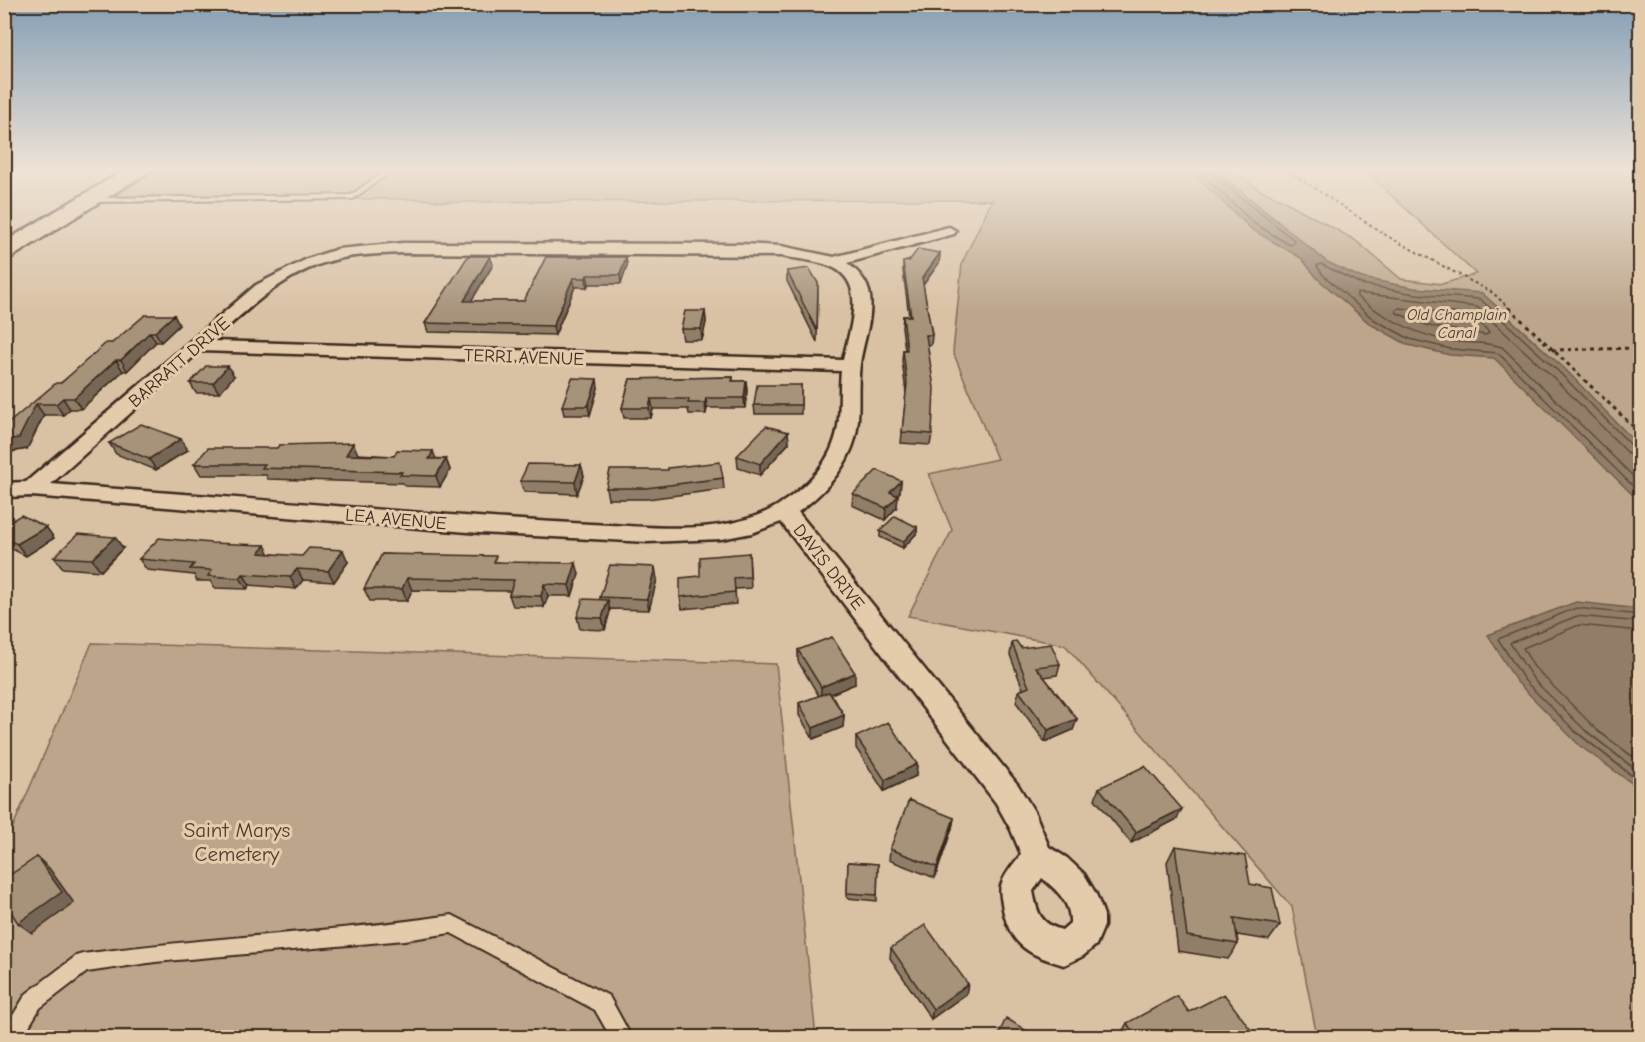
<svg xmlns="http://www.w3.org/2000/svg" width="1645" height="1042" font-family="'Comic Neue',sans-serif">
	<rect width="100%" height="100%" fill="#d9c1a4"/>
	<filter id="ink" filterUnits="userSpaceOnUse"><feTurbulence type="fractalNoise" baseFrequency=".0167" numOctaves="2"/><feDisplacementMap in="SourceGraphic" scale="12" xChannelSelector="R" yChannelSelector="G"/><feConvolveMatrix kernelMatrix="1 2 1 2 8 2 1 2 1" color-interpolation-filters="sRGB"/></filter>
	<g filter="url(#ink)">
		<!-- green -->
		<path fill="#bca58a" stroke="#7c6854" stroke-width="1.5" d="M159 168H1227L1260 190 1279 198 1355 240 1401 279 1442 284 1476 274 1362 168H1640V1037H1317L1292 907 1065 645 908 616 952 530 929 474 997 459 953 352 962 263 992 200 444 202 423 199H111Z
			M92 643 776 664 816 1037 5 1038V845Z"/>
		<!-- water -->
		<path fill="#927e67" stroke="#6f5c4a" stroke-width="1.5" d="M1187 168H1213L1327 262 1362 278 1414 288 1482 293 1565 369 1640 447V502L1494 358 1450 355 1408 345 1370 324 1318 279 1301 258 1251 229Z
			M1576 602 1640 609V789L1580 746 1516 681 1488 635Z"/>
		<g fill="none" stroke-linecap="round" stroke-linejoin="round">
			<!-- shore-far1 -->
			<path stroke="#5e4c3b" stroke-width="1.5" d="M1195 168 1255 224 1290 245 1293 244 1294 240 1213 175 1210 168
				M1399 308 1472 315 1489 332 1486 335 1429 326 1397 313 1396 310Z
				M1640 450 1634 448 1560 373 1480 299 1414 294 1361 284 1321 264 1317 266 1323 275 1373 319 1410 339 1451 349 1498 353 1640 493
				M1640 458 1629 454 1555 379 1477 307 1357 293V297C1385 318 1415 335 1450 341 1468 344 1485 341 1502 347L1640 483
				M1577 733 1525 681 1498 639 1576 608 1640 615
				M1588 733 1534 680 1510 643 1577 616 1640 622
				M1600 733 1534 667 1523 648 1579 625 1640 631"/>
			<!-- shore -->
			<path stroke="#5e4c3b" stroke-width="2" d="M1575 731 1640 782
				M1586 731 1640 773
				M1598 731 1640 762"/>
			<defs>
				<path id="lane" d="M389 168H396L353 199 91 202 87 200 91 198 351 195Z
					M452 915 609 996 632 1038H611L595 1010 451 933 405 940 155 962 87 972 40 1008 22 1038H4V1030L26 994 76 956 83 954C206 937 330 933 452 915Z"/>
				<path id="street" d="M949 227 956 231 954 234 847 263C858 271 868 282 870 296 873 319 863 342 860 364 856 393 863 423 851 450 840 476 820 496 798 512L1018 785 1035 813 1049 847 1067 858 1084 874 1096 894 1104 915V926L1096 945 1083 956 1064 965C1030 955 1011 947 1003 909 1002 902 999 892 1001 886 1004 874 1014 864 1021 854L1011 830 996 803 781 522 752 533 721 539 648 542 480 533 32 496 4 497V483L26 482 256 285 307 259 338 249 403 243 741 244 781 246 834 257ZM403 253 781 256C796 259 813 260 827 265 870 279 849 330 843 360L212 341C249 308 287 270 338 259 359 254 382 254 403 253ZM200 351 841 371C839 389 841 408 838 426 833 461 806 488 777 506 723 538 649 526 590 524 512 520 436 514 359 508 256 499 154 492 51 484ZM1042 878C1057 890 1071 903 1070 923L1062 930C1040 924 1037 912 1033 891Z"/>
				<path id="secondary" d="M128 168H150L148 172 12 257 4 259V242Z"/>
			</defs>
			<!-- lane casing -->
			<use href="#lane" stroke="#3b2a1e" stroke-width="4"/>
			<!-- street casing -->
			<use href="#street" stroke="#3b2a1e" stroke-width="5"/>
			<!-- secondary casing -->
			<use href="#secondary" stroke="#3b2a1e" stroke-width="5"/>
			<!-- path-far1 -->
			<path stroke="#3b2a1e" stroke-width="2" stroke-dasharray="3 3" stroke-linecap="butt" d="M1284 168 1387 236 1493 293 1511 310"/>
			<!-- path -->
			<path stroke="#3b2a1e" stroke-width="3" stroke-dasharray="4 4" stroke-linecap="butt" d="M1509 308 1640 433
				M1552 350 1640 348"/>
			<!-- lane -->
			<use href="#lane" fill="#e3cbac" fill-rule="evenodd"/>
			<!-- street -->
			<use href="#street" fill="#e3cbac" fill-rule="evenodd"/>
			<!-- secondary -->
			<use href="#secondary" fill="#e3cbac" fill-rule="evenodd"/>
		</g>
		<!-- wall -->
		<path fill="#907e69" stroke="#3b2a1e" stroke-width="1.5" d="M940 253 939 263 923 285 932 335 931 345H927L932 434 930 445 901 443 906 393 902 360 903 350H905L902 327 903 316H909L903 271V262Z
			M490 256 493 265 471 301H524L546 257H626L627 266 621 284H589L587 287H575L555 335 428 332 425 323Z
			M787 271 818 283 817 342 787 281Z
			M705 311 706 322 702 340H683L681 329Z
			M174 315 179 325 161 342H156L127 371H123L81 409H70L63 415H44L27 449 4 453V427L112 343Z
			M234 376 219 393H196L190 383Z
			M733 377V381H746L747 391 745 408H707L706 414H689L688 409H653L651 418H624L622 408 630 379Z
			M801 385V414H755L754 405Z
			M598 388 590 415H564L562 406Z
			M788 432 789 443 760 475 738 468 737 456Z
			M109 443 188 450 156 470 116 454Z
			M358 454 446 459 450 470 440 487 405 486 403 483 268 479 266 475H201L194 464Z
			M581 465 584 476 577 494 524 492 520 481Z
			M723 478 724 489 647 499H608L606 488Z
			M901 481 900 492 897 495V507L885 520 852 505 853 494Z
			M4 525 46 527 54 538 26 556 4 545Z
			M917 527V533L903 548 880 537V531Z
			M123 548 101 571 63 568 54 557Z
			M749 553 751 588 735 589 736 604 682 609 680 597 700 576Z
			M270 554 348 562 334 582 303 580 296 589 250 585 247 589 215 588 211 581H197L194 575 147 570 139 559Z
			M382 554 498 562 579 574 572 596H548L544 607 513 606 509 595 510 591 412 590 407 601H370L364 589Z
			M657 579 649 610 610 609V611L605 630 580 629 577 617 600 600V597Z
			M1012 643 1060 664 1057 675 1044 677 1077 719 1073 730 1045 742 1016 702 1019 691 1023 689 1010 655Z
			M798 650 855 684 831 694 844 715 843 727 813 739 799 715V703L819 696 798 661Z
			M856 737 917 764 916 776 884 791 856 748Z
			M1099 788 1177 819 1131 843 1095 799Z
			M954 818 952 828 935 878 889 860 890 849Z
			M1175 846 1280 925 1269 940 1237 935 1238 944 1228 959 1178 951 1167 862Z
			M848 862 878 864 877 901 847 898Z
			M891 948 966 994 931 1019 890 958Z
			M1127 1023 1251 1030 1245 1038H1125L1122 1032Z"/>
		<!-- shaded-wall -->
		<path fill="#756655" stroke="#3b2a1e" stroke-width="1.5" d="M940 253 939 263 921 288 922 278Z
			M490 256 493 265 466 310 464 301Z
			M626 257 627 266 621 284 620 275Z
			M587 275 589 284 587 287 586 278Z
			M573 278 575 287 555 335 553 326Z
			M705 311 706 322 702 340 701 329Z
			M174 315 179 325 161 342 155 332Z
			M150 332 156 342 127 371 121 360Z
			M116 360 123 371 81 409 74 398Z
			M228 366 234 376 219 393 213 383Z
			M597 379 598 388 590 415 588 406Z
			M746 381 747 391 745 408 744 398Z
			M63 398 70 409 63 415 56 404Z
			M706 398 707 408 706 414 705 403Z
			M651 399 653 409 651 418 649 408Z
			M36 404 44 415 27 449 4 453V440Z
			M788 432 789 443 760 475V464Z
			M181 439 188 450 156 470 149 459Z
			M353 443 358 454 351 466 346 455Z
			M433 451 437 462 429 459Z
			M446 459 450 470 440 487 436 476Z
			M581 465 584 476 577 494 575 482Z
			M901 481 900 492 889 503 890 492Z
			M898 496 897 507 885 520 886 508Z
			M46 527 54 538 26 556 17 544Z
			M917 527V533L903 548V542Z
			M115 537 123 548 101 571 92 559Z
			M265 545 271 556 259 553Z
			M343 550 348 562 334 582 328 571Z
			M576 563 579 574 572 596 569 585Z
			M655 567 657 579 649 610 647 599Z
			M297 569 303 580 296 589 290 577Z
			M243 574 250 585 247 589 240 578Z
			M407 578 412 590 407 601 402 589Z
			M544 584 548 596 544 607 541 596Z
			M608 600 610 611 605 630 602 618Z
			M855 673V684L821 698V687Z
			M844 715 843 727 813 739V728Z
			M1077 719 1073 730 1045 742 1048 730Z
			M917 764 916 776 884 791 885 780Z
			M1182 809 1177 819 1131 843 1136 832Z
			M954 818 952 828 935 878 937 867Z
			M37 857 49 868 74 903 32 933 18 923Z
			M968 984 966 994 931 1019 933 1009Z
			M1251 1030 1245 1038H1238Z"/>
		<!-- building -->
		<path fill="#a7927a" stroke="#3b2a1e" stroke-width="1.5" d="M918 249 940 253 922 278 932 335H926L934 388 932 434 902 432 907 383 903 350H907L903 316H911L903 262 909 261Z
			M468 256H490L464 301H524L546 257H626L620 275H587L586 278H573L553 326 425 323Z
			M809 268 818 283 817 331 787 271Z
			M685 311H705L701 329H681Z
			M145 315H174L155 332H150L121 360H116L74 398H63L56 404H36L19 438 4 440V427L56 383H61L106 343H112Z
			M206 366H228L213 383H190Z
			M733 377 732 381H746L744 398H706L705 403H688L689 399H651L649 408H622L630 379Z
			M572 378 597 379 588 406H562Z
			M757 385H801V405H754Z
			M141 424 181 439 149 459 109 443Z
			M766 426 788 432 760 464 737 456Z
			M353 443 346 455 394 456 397 450 433 451 429 459H446L436 476 400 475 402 472 262 468 265 464H194L208 448H277L279 445Z
			M720 462 723 478 646 488H606L610 470H668V468Z
			M528 464 581 465 575 482 520 481Z
			M877 470 901 481 890 492 898 496 886 508 853 494Z
			M21 515 46 527 17 544 4 538V525Z
			M895 516 917 527 903 542 880 531Z
			M78 534 115 537 92 559 54 557Z
			M159 538 211 543 265 545 259 553 302 556 309 548 343 550 328 571 297 569 290 577 243 574 240 578 208 576 212 570 190 569 194 564 139 559Z
			M749 553 750 577 734 578 735 592 680 597V578L700 576V557Z
			M382 554 496 556 494 562 576 563 569 585 544 584 541 596 509 595 514 580 407 578 402 589H364Z
			M610 565 655 567 647 599 600 597Z
			M583 599 608 600 602 618 577 617Z
			M832 637 855 673 821 687 798 650Z
			M1016 641 1021 648 1051 644 1060 664 1036 667 1077 719 1048 730 1019 691 1029 687 1012 643Z
			M829 692 844 715 813 728 799 703Z
			M888 722 917 764 885 780 856 737Z
			M1145 766 1182 809 1136 832 1099 788Z
			M909 800 954 818 937 867 890 849Z
			M1175 846 1245 856 1250 884 1272 888 1280 925 1234 918 1238 944 1187 936Z
			M37 857 62 892 18 923 4 901V879Z
			M848 862 878 864 877 895 847 893Z
			M925 925 968 984 933 1009 891 948Z
			M1224 994 1251 1030 1238 1038H1136L1127 1023 1177 996 1189 1012Z
			M1006 1018 1038 1038H997Z
			M925 1034 927 1038H910Z"/>
	</g>
	<!-- sky -->
	<linearGradient id="sky" x2="0" y2="1"><stop stop-color="#859eb4"/><stop offset="0.54" stop-color="#eee3d6"/><stop offset="1" stop-color="#eee3d6" stop-opacity="0"/></linearGradient>
	<rect width="1645" height="314" fill="url(#sky)"/>
	<g text-anchor="middle" stroke-width="6" stroke-linejoin="round" paint-order="stroke">
		<!-- far-water labels -->
		<g font-size="16" font-style="italic" fill="#4c3b2d" stroke="#e3cbac">
			<text x="1457" y="320">Old Champlain<tspan x="1457" dy="18">Canal</tspan></text>
		</g>
		<!-- street labels -->
		<g font-size="18" fill="#3b2a1e" stroke="#e3cbac">
			<text transform="translate(524 357) rotate(2)" y="6">TERRI AVENUE</text>
			<text transform="translate(179 362) rotate(-41)" y="6">BARRATT DRIVE</text>
			<text transform="translate(396 519) rotate(5)" y="6">LEA AVENUE</text>
			<text transform="translate(829 567) rotate(52)" y="6">DAVIS DRIVE</text>
		</g>
		<!-- near-park labels -->
		<g font-size="21" fill="#4e3c2e" stroke="#e3cbac">
			<text x="237" y="837">Saint Marys<tspan x="237" dy="24">Cemetery</tspan></text>
		</g>
	</g>
	<!-- margin -->
	<rect width="1645" height="1042" fill="none" stroke="#e3cbac" stroke-width="24"/>
	<rect x="12" y="12" width="1621" height="1018" fill="none" stroke="#3b2a1e" stroke-width="2" filter="url(#ink)"/>
</svg>
